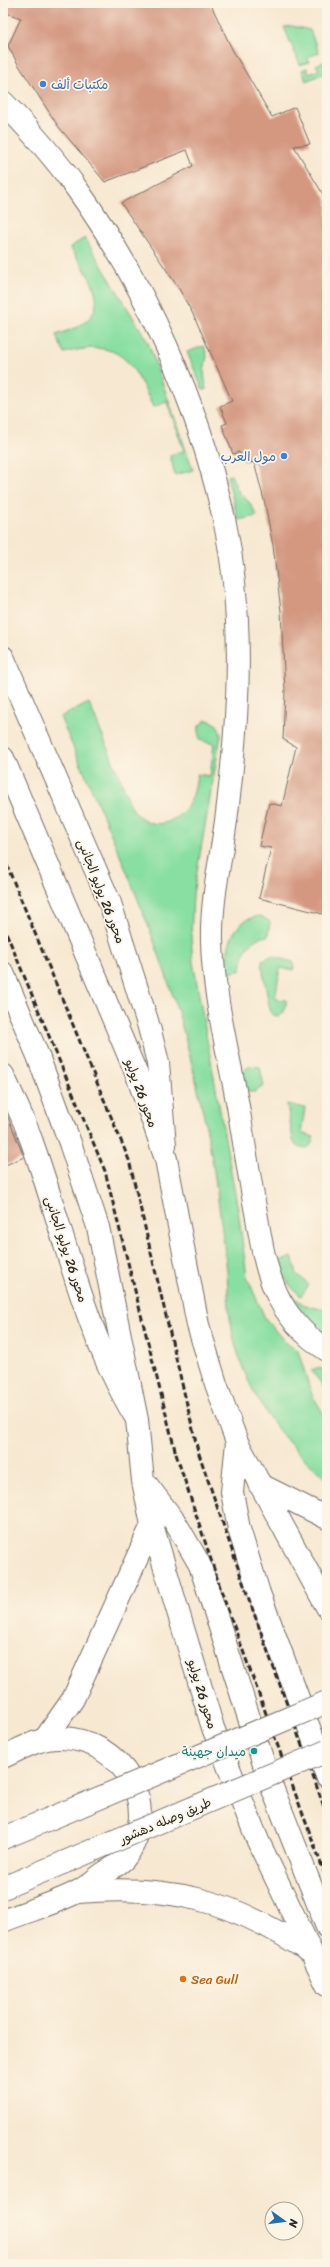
<svg xmlns="http://www.w3.org/2000/svg" width="330" height="2267" font-family="Sriracha,'Playpen Sans Arabic',sans-serif">
	<rect width="100%" height="100%" fill="#fcf5e5"/>
	<filter id="ink" filterUnits="userSpaceOnUse"><feTurbulence type="fractalNoise" baseFrequency=".025" numOctaves="2"/><feDisplacementMap in="SourceGraphic" scale="8" xChannelSelector="R" yChannelSelector="G"/><feConvolveMatrix kernelMatrix="1 2 1 2 8 2 1 2 1" color-interpolation-filters="sRGB"/></filter>
	<filter id="wash" filterUnits="userSpaceOnUse"><feTurbulence type="fractalNoise" baseFrequency=".012" numOctaves="4" result="noise"/><feDisplacementMap in="SourceGraphic" scale="16" xChannelSelector="R" yChannelSelector="G"/><feGaussianBlur stdDeviation="0.9" result="paint"/><feColorMatrix in="noise" values="0 0 0 0 0 0 0 0 0 0 0 0 0 0 0 0 0 1.4 0 .05"/><feComposite in="paint" operator="in"/></filter>
	<g filter="url(#wash)">
		<rect width="100%" height="100%" fill="#f7e8d1"/>
		<!-- green -->
		<path fill="#89dfa2" stroke="#5a8566" d="M292 26 310 30 319 53 308 57 309 62 300 65 284 27Z
			M326 61 327 72 306 81 302 70 307 68 309 74 319 70 316 65Z
			M85 238 148 342 193 470 175 475 170 455 184 451 167 402 153 407C131 359 120 338 64 353L56 335C64 332 74 329 82 324 114 303 84 270 70 247Z
			M204 346 207 356 204 371 206 390H203L187 352Z
			M231 475 238 491 250 503 257 516 238 520 227 476Z
			M89 703 132 808C151 836 182 823 193 795 195 789 196 781 197 774L210 776 214 744 199 740V726L206 720C215 721 219 725 221 735L193 894 191 937 193 962 238 1210 247 1277 265 1318 285 1342 298 1351 312 1395 327 1419V1479C278 1439 242 1388 231 1325 228 1307 228 1289 227 1271 224 1243 220 1214 216 1185 208 1127 194 1069 178 1012 147 911 102 814 60 717Z
			M261 916 270 922 268 936C248 938 243 952 241 970L226 974C226 951 230 918 261 916Z
			M272 956 293 962 294 970 280 968 275 999 286 1000C287 1006 285 1013 279 1016L272 1015 269 1005 262 966V960Z
			M250 1066 260 1067 264 1086 254 1092 244 1090 242 1072Z
			M287 1104 305 1108 301 1133 314 1137 311 1145 307 1148 296 1146 293 1140Z
			M292 1257 297 1274 309 1285 301 1296C288 1286 283 1276 280 1261Z
			M288 1291 305 1306 327 1310V1340L309 1325 284 1293Z
			M317 1368 327 1370V1391L311 1370Z"/>
		<g id="blocks">
			<!-- building -->
			<path fill="#d49881" d="M3 3H210L233 51 272 117 295 107 310 144 294 146 327 201V915L259 898 271 848 259 846 269 803 282 806 296 747 283 739 285 691 281 611 273 546 265 504 254 462 251 463 250 460 244 462 239 452 233 454 222 425 227 423 220 406 232 401 194 316 178 287 121 203 193 166 187 150 105 182 58 126 18 64 8 46 21 18 3 12Z
				M3 1105 24 1157 3 1166Z"/>
		</g>
	</g>
	<g filter="url(#ink)">
		<use href="#blocks" fill-opacity="0" stroke="#726d65" stroke-width="1"/>
		<g fill="none" stroke-linecap="round" stroke-linejoin="round">
			<defs>
				<path id="minor" d="M3 102C29 129 55 158 77 189 146 286 198 402 224 519 245 616 239 715 227 813 222 855 211 897 212 940 213 995 228 1051 238 1106 244 1143 250 1181 257 1218 261 1242 265 1267 275 1290 285 1314 304 1336 327 1350"/>
				<path id="major" d="M3 657 110 903 149 1027 158 1063 165 1146
					M3 1075C13 1097 24 1119 32 1142 65 1234 84 1332 135 1416
					M3 1757C21 1749 40 1737 60 1738 121 1738 165 1807 124 1859 119 1864 111 1869 104 1873 95 1879 87 1887 77 1892 54 1904 27 1911 3 1921
					M3 1838 47 1820
					M3 1888 65 1862"/>
				<path id="highway" d="M3 758 137 1075 166 1159 198 1325 216 1384 237 1442 327 1607
					M3 973 38 1056 70 1143 98 1227 137 1420 143 1481 152 1525 213 1728 258 1841 327 1985
					M237 1442 232 1492 239 1529 259 1593 327 1776
					M259 1484 327 1518
					M147 1485 175 1522 200 1565 268 1777 327 1927
					M45 1739 73 1699 152 1525
					M77 1892C170 1884 233 1900 310 1952"/>
			</defs>
			<!-- minor casing -->
			<use href="#minor" stroke="#726d65" stroke-width="24"/>
			<!-- major casing -->
			<use href="#major" stroke="#726d65" stroke-width="24"/>
			<!-- highway casing -->
			<use href="#highway" stroke="#726d65" stroke-width="24"/>
			<!-- minor -->
			<use href="#minor" stroke="#fff" stroke-width="22"/>
			<!-- major -->
			<use href="#major" stroke="#fff" stroke-width="22"/>
			<!-- highway -->
			<use href="#highway" stroke="#fff" stroke-width="22"/>
			<!-- rail -->
			<path stroke="#2b2b2b" stroke-width="3" stroke-dasharray="6 3" stroke-linecap="butt" d="M3 856 129 1160 198 1451 246 1591 327 1815
				M3 925 105 1171 176 1454 224 1599 327 1880"/>
			<defs>
				<path id="major-bridge" d="M47 1820 327 1702
					M65 1862 327 1751"/>
			</defs>
			<!-- major-bridge casing -->
			<use href="#major-bridge" stroke="#726d65" stroke-width="24" stroke-linecap="butt"/>
			<!-- major-bridge -->
			<use href="#major-bridge" stroke="#fff" stroke-width="22"/>
		</g>
	</g>
	<!-- markers -->
	<g fill="#3f7fe0" stroke="#fcf5e5" stroke-width="1.5">
		<circle cx="43" cy="84" r="4"/>
		<circle cx="284" cy="456" r="4"/>
	</g>
	<circle fill="#0f9aa8" stroke="#fcf5e5" stroke-width="1.5" cx="254" cy="1751" r="4"/>
	<circle fill="#e8710a" stroke="#fcf5e5" stroke-width="1.5" cx="183" cy="1979" r="4"/>
	<g text-anchor="middle" stroke-width="3.5" stroke-linejoin="round" paint-order="stroke">
		<!-- shop labels -->
		<g font-size="13" fill="#366cbe" stroke="#fcf5e5" text-anchor="start">
			<text x="51" y="89">مكتبات ألف</text>
			<text x="276" y="461" text-anchor="end">مول العرب</text>
		</g>
		<!-- street labels -->
		<g font-size="13" fill="#2b2b2b" stroke="#fcf5e5">
			<text transform="translate(102 891) rotate(69)" y="5">محور 26 يوليو الجانبى</text>
			<text transform="translate(142 1093) rotate(70)" y="5">محور 26 يوليو</text>
			<text transform="translate(67 1249) rotate(72)" y="5">محور 26 يوليو الجانبى</text>
			<text transform="translate(203 1694) rotate(73)" y="5">محور 26 يوليو</text>
			<text transform="translate(165 1820) rotate(-23)" y="5">طريق وصله دهشور</text>
		</g>
		<!-- culture labels -->
		<g font-size="13" fill="#0d838f" stroke="#fcf5e5" text-anchor="end">
			<text x="246" y="1756">ميدان جهينة</text>
		</g>
		<!-- food labels -->
		<g font-size="13" fill="#c56008" stroke="#fcf5e5" text-anchor="start">
			<text x="191" y="1984">Sea Gull</text>
		</g>
	</g>
	<!-- margin -->
	<rect width="330" height="2267" fill="none" stroke="#fcf5e5" stroke-width="16"/>
	<!-- north arrow -->
	<g transform="translate(284 2221) rotate(104)"><circle r="19" fill="#fcf5e5" stroke="#a8a49b"/>
	<path d="M0-3L7 15L0 10L-7 15Z" fill="#1f6fb2"/>
	<text y="-6" font-size="11" font-weight="bold" text-anchor="middle" fill="#2b2b2b">N</text>
	</g>
</svg>
